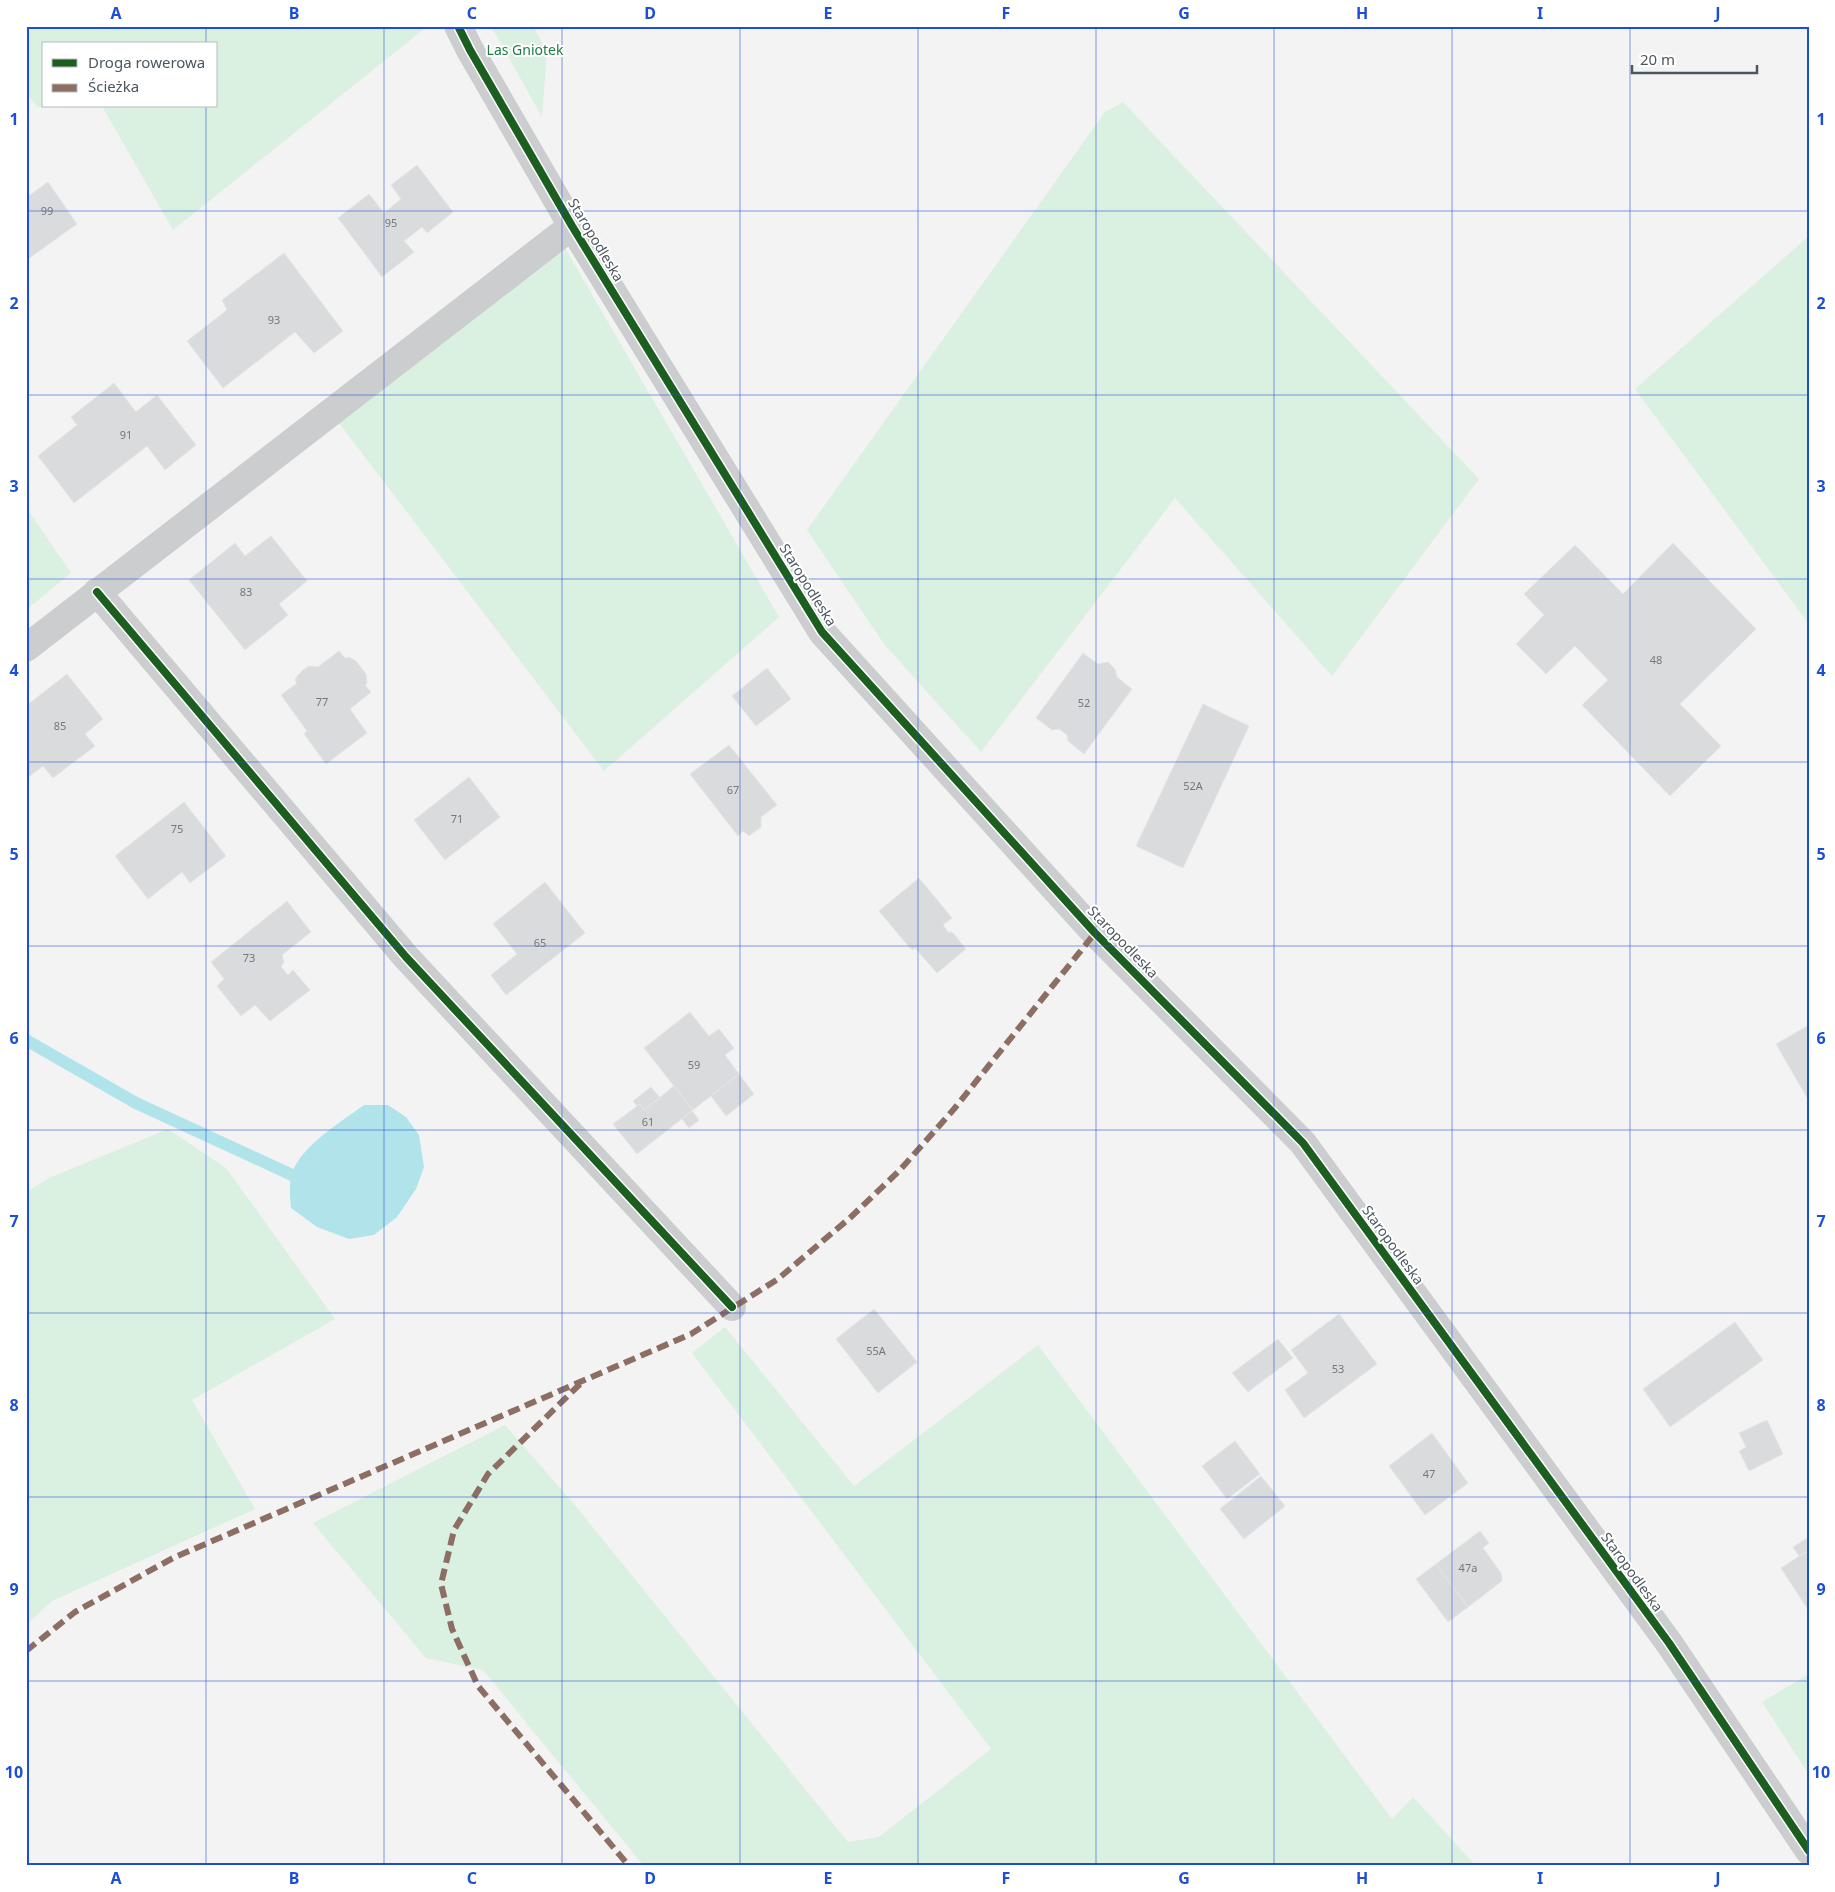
<svg xmlns="http://www.w3.org/2000/svg" width="1835" height="1892" font-family="'Noto Sans',sans-serif">
	<rect width="100%" height="100%" fill="#f3f3f3"/>
	<!-- green -->
	<path fill="#daf0e0" fill-rule="evenodd" d="M26 26H422L424 29 173 230 103 108 37 107 26 92ZM44 44H216V106H44Z
		M491 26H533L547 51 542 117Z
		M1123 102 1479 479 1332 676 1175 498 981 752 884 644 807 530 1105 112Z
		M1809 236V624L1635 389Z
		M565 248 779 617 604 771 336 419Z
		M26 507 71 573 26 610Z
		M168 1129 226 1168 335 1319 192 1400 255 1509 52 1601 26 1625V1192L49 1178Z
		M725 1327 854 1486 1038 1345 1392 1819 1413 1797 1476 1866H644L483 1670 426 1658 313 1523 505 1425 574 1504 848 1842 879 1837 991 1749 692 1353Z
		M1809 1674V1775L1762 1702Z"/>
	<!-- water -->
	<path fill="#b1e4ea" d="M364 1105H388L406 1117 419 1135 424 1167 416 1189 397 1217 374 1235 349 1239 317 1227 291 1208C290 1194 288 1178 295 1166 310 1140 341 1122 364 1105Z"/>
	<g fill="none" stroke-linecap="round" stroke-linejoin="round">
		<!-- stream -->
		<path stroke="#b1e4ea" stroke-width="12" d="M26 1040 136 1103 292 1175"/>
	</g>
	<!-- building -->
	<path fill="#dadbdc" stroke="#e4e5e5" d="M417 165 453 212 427 233 422 227 404 241 414 252 382 277 338 218 369 194 384 213 401 199 391 185Z
		M48 182 77 224 28 259 26 256V198Z
		M284 253 343 331 314 353 295 332 223 388 187 341 227 310 222 300Z
		M114 383 136 412 157 395 196 445 165 470 147 446 74 503 38 456 77 425 71 417Z
		M271 536 307 581 279 604 288 615 245 650 189 580 235 543 245 556Z
		M1673 543 1756 629 1680 704 1721 746 1670 796 1582 705 1608 680 1575 646 1546 674 1516 644 1544 615 1524 594 1575 545 1623 594Z
		M339 651 345 658 349 657 356 661 366 674 367 683 365 685 371 692 350 709 367 733 326 764 304 734 307 731 281 695 297 683 295 680 297 676 303 670 309 666 318 667Z
		M1083 653 1098 664 1108 662 1115 669 1117 677 1132 689 1084 754 1068 741 1067 735 1059 729 1052 730 1036 718Z
		M767 668 791 699 756 726 732 696Z
		M67 674 103 719 85 734 95 746 53 778 43 766 26 779V706Z
		M1203 704 1249 726 1183 868 1136 846Z
		M729 745 777 805 761 817V827L749 836 743 831 738 836 690 774Z
		M469 777 500 817 445 860 414 820Z
		M184 802 226 856 190 883 182 872 148 899 115 856Z
		M919 878 952 918 943 925 948 932H951L954 934 966 949 937 973 915 948 913 950 910 948 879 911Z
		M545 882 585 933 506 995 491 975 517 954 493 924Z
		M287 901 311 932 282 955 284 962 281 967 288 975 293 970 310 990 270 1021 255 1005 241 1016 217 986 224 979 211 962Z
		M690 1012 709 1036 719 1029 734 1048 725 1055 739 1074 693 1110 644 1048Z
		M1809 1025V1101L1776 1044Z
		M739 1074 754 1094 726 1116 711 1096Z
		M674 1086 693 1110 637 1154 613 1124 640 1104 644 1110Z
		M651 1087 660 1098 644 1110 640 1104 637 1106 633 1101Z
		M692 1111 699 1120 689 1128 682 1119Z
		M874 1309 917 1362 878 1393 836 1339Z
		M1339 1314 1377 1364 1304 1418 1285 1390 1308 1373 1291 1350Z
		M1735 1322 1763 1360 1670 1427 1643 1389Z
		M1278 1339 1293 1358 1248 1392 1232 1373Z
		M1767 1420 1783 1454 1749 1471 1739 1451 1746 1447 1739 1433Z
		M1432 1433 1468 1483 1425 1515 1389 1466Z
		M1235 1441 1260 1474 1227 1499 1202 1466Z
		M1261 1476 1285 1506 1244 1539 1220 1509Z
		M1480 1531 1489 1543 1483 1548 1501 1573 1502 1581 1468 1607 1436 1564Z
		M1809 1537V1550L1799 1556 1793 1547Z
		M1809 1550V1611L1781 1568Z
		M1436 1564 1468 1607 1448 1622 1416 1579Z"/>
	<g fill="none" stroke-linecap="round" stroke-linejoin="round">
		<!-- minor -->
		<path stroke="#cbcdce" stroke-width="28" d="M458 26 470 50 572 226 822 632 1095 933 1303 1143 1669 1643 1809 1851
			M97 592 406 957 732 1307
			M26 648 572 226"/>
		<!-- quiet -->
		<path stroke="#8d6e63" stroke-width="6" stroke-dasharray="12 6" stroke-linecap="butt" d="M580 1384 488 1474 454 1530 441 1584 452 1629 478 1686 629 1866
			M26 1651 75 1612 173 1558 691 1334 778 1279 851 1217 900 1170 954 1109 1095 933"/>
		<defs>
			<path id="cycleway" d="M458 26 470 50 572 226 822 632 1095 933 1303 1143 1669 1643 1809 1851
				M97 592 406 957 732 1307"/>
		</defs>
		<!-- cycleway casing -->
		<use href="#cycleway" stroke="#fff" stroke-width="11"/>
		<!-- cycleway -->
		<use href="#cycleway" stroke="#1b5e20" stroke-width="8"/>
	</g>
	<!-- grid -->
	<path fill="none" stroke="#1d4ed8" stroke-width="1" stroke-opacity="0.55" d="M206 26V44M384 26V1866M562 26V1866M740 26V1866M918 26V1866M1096 26V1866M1274 26V1866M1452 26V1866M1630 26V1866M206 106V1866M26 211H1809M26 395H1809M26 579H1809M26 762H1809M26 946H1809M26 1130H1809M26 1313H1809M26 1497H1809M26 1681H1809"/>
	<g text-anchor="middle" stroke-width="4" stroke-linejoin="round" paint-order="stroke">
		<!-- number labels -->
		<g font-size="11" fill="#70797e">
			<text x="47" y="215">99</text>
			<text x="391" y="227">95</text>
			<text x="274" y="324">93</text>
			<text x="126" y="439">91</text>
			<text x="246" y="596">83</text>
			<text x="1656" y="664">48</text>
			<text x="322" y="706">77</text>
			<text x="1084" y="707">52</text>
			<text x="60" y="730">85</text>
			<text x="1193" y="790">52A</text>
			<text x="733" y="794">67</text>
			<text x="457" y="823">71</text>
			<text x="177" y="833">75</text>
			<text x="540" y="947">65</text>
			<text x="249" y="962">73</text>
			<text x="694" y="1069">59</text>
			<text x="648" y="1126">61</text>
			<text x="876" y="1355">55A</text>
			<text x="1338" y="1373">53</text>
			<text x="1429" y="1478">47</text>
			<text x="1468" y="1572">47a</text>
		</g>
		<!-- park labels -->
		<g font-size="14" fill="#1f7b44" stroke="#fff">
			<text x="525" y="55">Las Gniotek</text>
		</g>
		<!-- street labels -->
		<g font-size="14" fill="#4b575e" stroke="#fff">
			<text transform="translate(596 240) rotate(59)" y="5">Staropodleska</text>
			<text transform="translate(808 585) rotate(58)" y="5">Staropodleska</text>
			<text transform="translate(1123 942) rotate(46)" y="5">Staropodleska</text>
			<text transform="translate(1393 1245) rotate(54)" y="5">Staropodleska</text>
			<text transform="translate(1632 1572) rotate(54)" y="5">Staropodleska</text>
		</g>
	</g>
	<!-- border -->
	<rect width="1835" height="1892" fill="none" stroke="#ffffff" stroke-width="55"/>
	<!-- legend -->
	<rect x="42" y="42" width="175" height="65" fill="#ffffff" stroke="#b7bcbf"/>
	<rect x="52" y="59" width="25" height="8" fill="#1b5e20" stroke="#b7bcbf"/>
	<text x="88" y="68" font-size="15" fill="#4b575e">Droga rowerowa</text>
	<rect x="52" y="84" width="25" height="8" fill="#8d6e63" stroke="#b7bcbf"/>
	<text x="88" y="92" font-size="15" fill="#4b575e">Ścieżka</text>
	<!-- scale -->
	<path d="M1632 65v8h125v-8" fill="none" stroke="#4b575e" stroke-width="2.5"/>
	<text x="1640" y="65" font-size="15" fill="#4b575e" stroke="#ffffff" stroke-width="4" paint-order="stroke">20 m</text>
	<rect x="28" y="28" width="1780" height="1836" fill="none" stroke="#1d4ed8" stroke-width="2"/>
	<g font-size="16" text-anchor="middle" font-weight="bold" fill="#1d4ed8">
		<text x="116" y="19">A</text>
		<text x="294" y="19">B</text>
		<text x="472" y="19">C</text>
		<text x="650" y="19">D</text>
		<text x="828" y="19">E</text>
		<text x="1006" y="19">F</text>
		<text x="1184" y="19">G</text>
		<text x="1362" y="19">H</text>
		<text x="1540" y="19">I</text>
		<text x="1718" y="19">J</text>
		<text x="14" y="125">1</text>
		<text x="1821" y="125">1</text>
		<text x="14" y="309">2</text>
		<text x="1821" y="309">2</text>
		<text x="14" y="492">3</text>
		<text x="1821" y="492">3</text>
		<text x="14" y="676">4</text>
		<text x="1821" y="676">4</text>
		<text x="14" y="860">5</text>
		<text x="1821" y="860">5</text>
		<text x="14" y="1044">6</text>
		<text x="1821" y="1044">6</text>
		<text x="14" y="1227">7</text>
		<text x="1821" y="1227">7</text>
		<text x="14" y="1411">8</text>
		<text x="1821" y="1411">8</text>
		<text x="14" y="1595">9</text>
		<text x="1821" y="1595">9</text>
		<text x="14" y="1778">10</text>
		<text x="1821" y="1778">10</text>
		<text x="116" y="1884">A</text>
		<text x="294" y="1884">B</text>
		<text x="472" y="1884">C</text>
		<text x="650" y="1884">D</text>
		<text x="828" y="1884">E</text>
		<text x="1006" y="1884">F</text>
		<text x="1184" y="1884">G</text>
		<text x="1362" y="1884">H</text>
		<text x="1540" y="1884">I</text>
		<text x="1718" y="1884">J</text>
	</g>
</svg>
